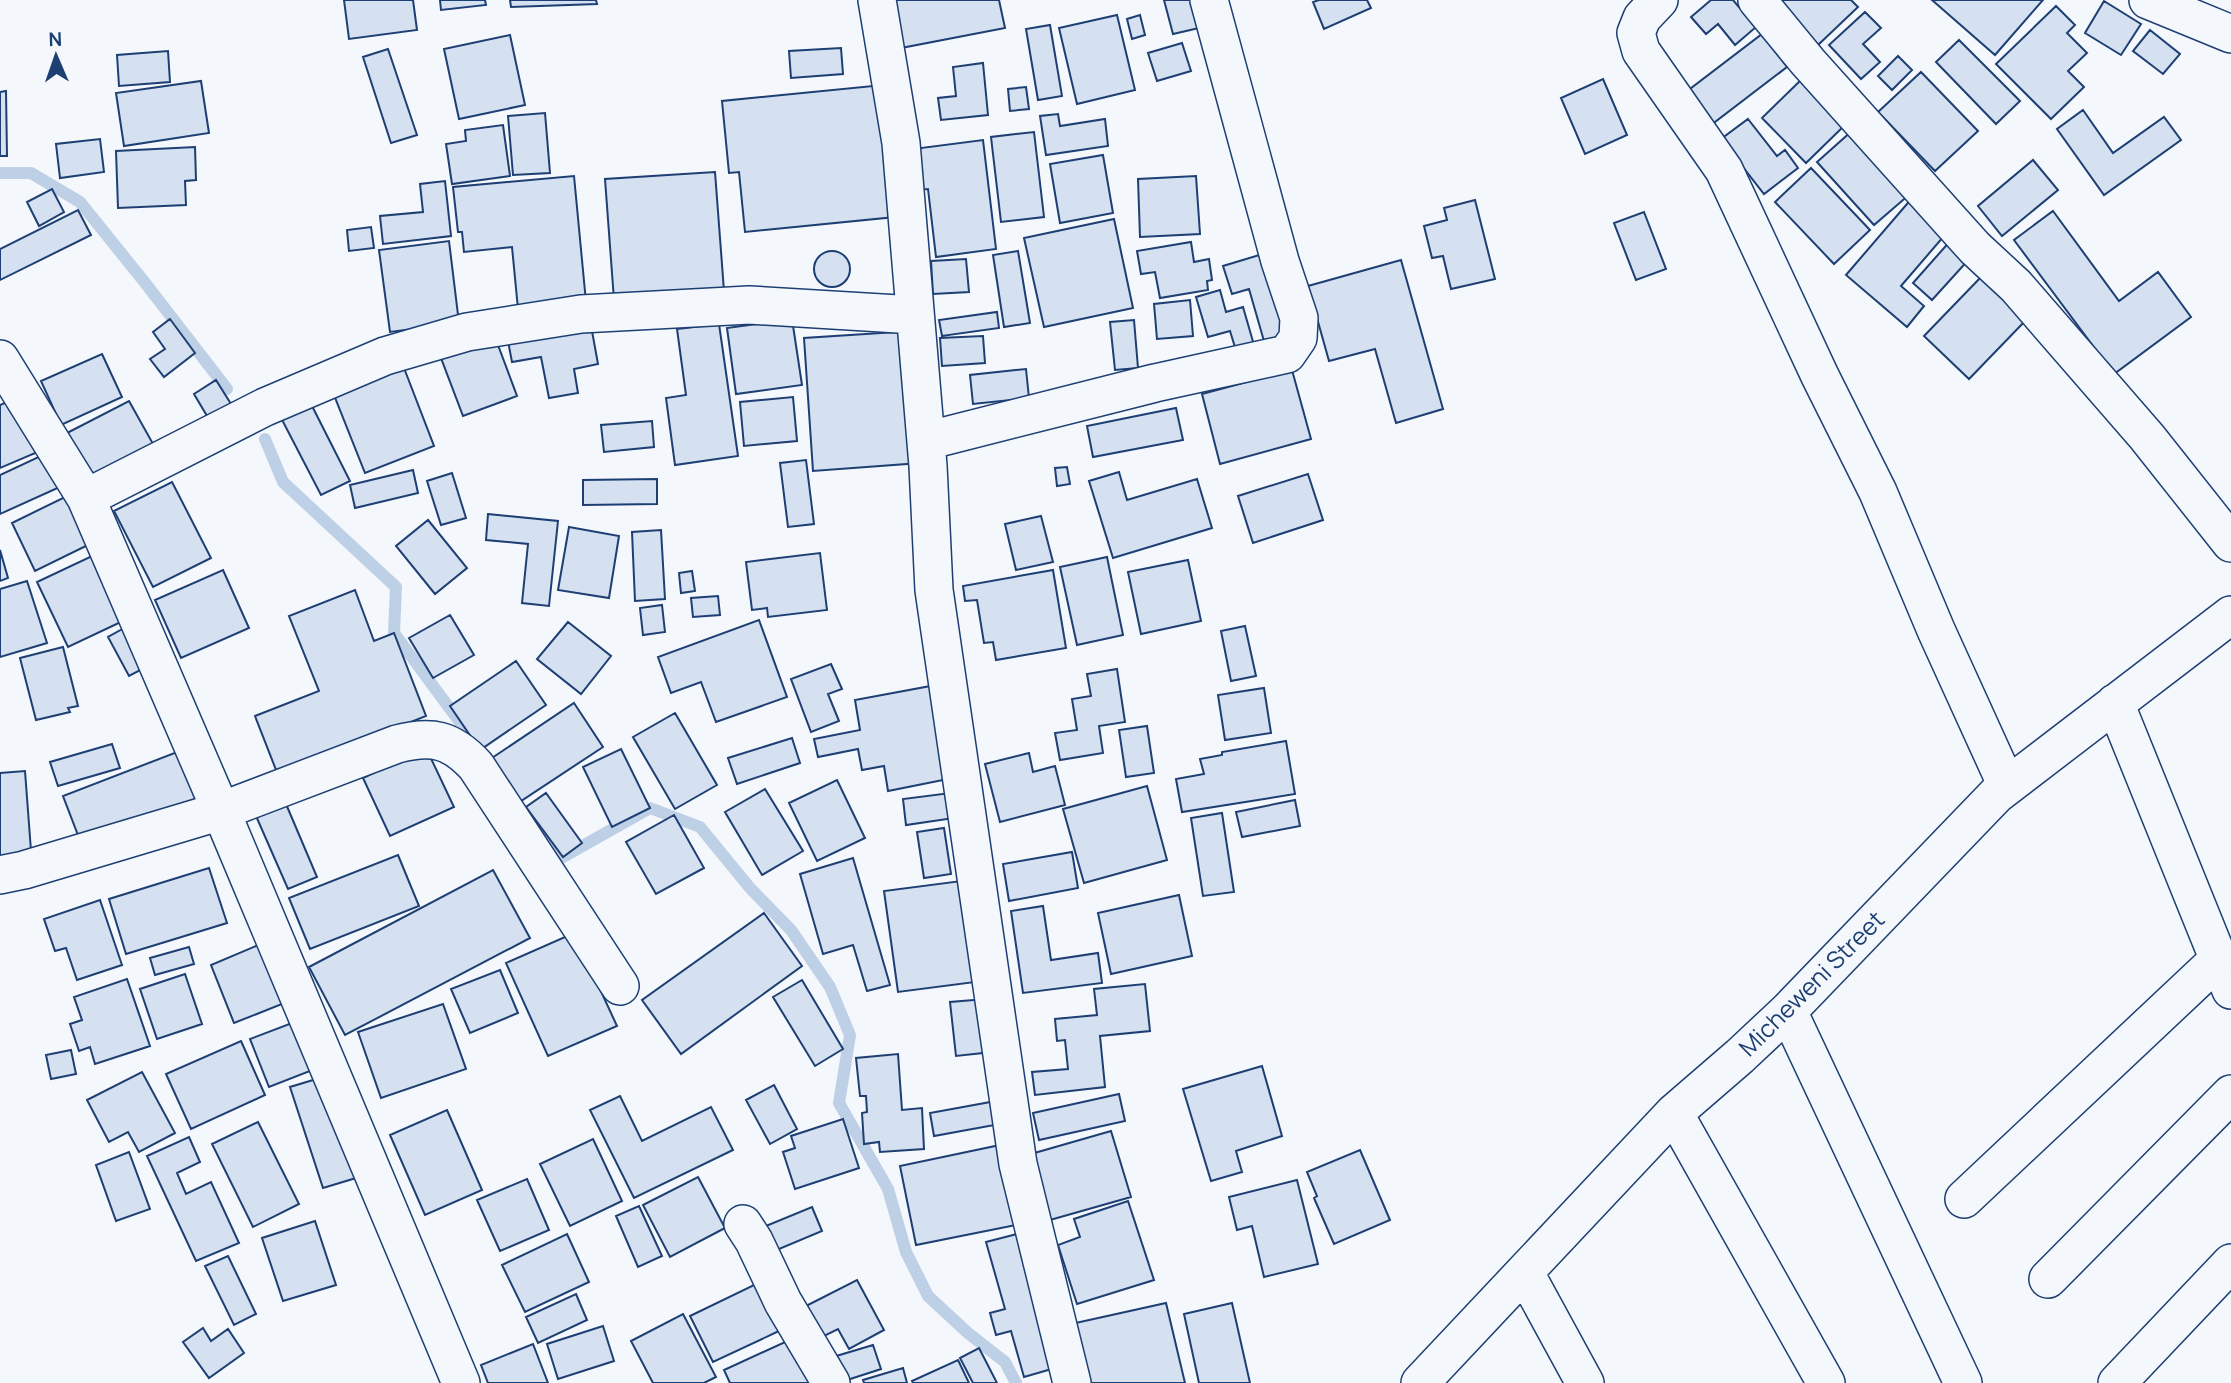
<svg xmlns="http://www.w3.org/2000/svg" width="2231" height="1383" font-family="Manrope,sans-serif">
	<rect width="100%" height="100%" fill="#f4f7fb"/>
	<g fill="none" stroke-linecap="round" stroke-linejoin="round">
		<!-- stream -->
		<path stroke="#bed0e5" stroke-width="12" d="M0 173H31L80 202 146 284 227 389
			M265 439 283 482 396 587 394 633 476 744
			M528 815 563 857 650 808 700 827 750 888 791 930 830 987 850 1035 839 1103 888 1189 906 1252 928 1296 968 1333 1005 1362 1016 1383"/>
	</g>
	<!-- building -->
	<path fill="#d5e0f0" stroke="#1d3f73" stroke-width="2" d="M344 0H413L417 30 349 39Z
		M440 0H485L486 5 441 10Z
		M510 0H596L597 4 511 7Z
		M891 0H999L1005 28 901 48Z
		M1164 0H1192L1199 28 1173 34Z
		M1319 0H1367L1371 8 1324 29 1313 2Z
		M1711 0H1733L1756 27 1735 45 1718 24 1706 34 1691 17Z
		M1775 0H1851L1858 7 1818 45Z
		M1932 0H2043L1995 55Z
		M2104 1 2141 24 2121 55 2085 33Z
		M2056 6 2075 25 2067 33 2087 53 2068 71 2084 87 2051 119 1996 64Z
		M1865 12 1881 28 1863 44 1880 62 1861 79 1829 45Z
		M1117 15 1135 90 1077 104 1059 28Z
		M1140 15 1145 35 1132 39 1127 19Z
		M1050 25 1062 96 1038 100 1026 29Z
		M2150 30 2180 54 2163 74 2133 51Z
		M1762 34 1787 67 1711 125 1686 92Z
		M510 35 525 105 459 119 444 49Z
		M1959 40 2020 101 1996 124 1936 62Z
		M1182 43 1191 71 1157 81 1148 53Z
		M841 48 843 74 791 78 789 51Z
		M388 49 417 135 391 143 363 57Z
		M168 51 170 82 119 86 117 55Z
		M1898 56 1912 70 1892 90 1878 76Z
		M983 63 988 115 941 120 938 98 956 96 953 67Z
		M1921 72 1978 131 1935 171 1878 112Z
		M1803 78 1847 123 1806 163 1762 118Z
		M1603 79 1627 135 1585 154 1561 98Z
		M201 81 209 133 124 146 116 93Z
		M883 85 895 217 745 232 739 172 729 173 722 101Z
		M1026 87 1029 109 1010 111 1008 89Z
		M6 91 7 156H0V92Z
		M2083 110 2113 153 2164 117 2181 140 2104 195 2057 129Z
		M545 113 550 173 513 175 508 116Z
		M1058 114 1060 126 1105 119 1108 146 1046 155 1040 116Z
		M1748 119 1777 156 1785 150 1798 168 1764 194 1721 139Z
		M503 125 510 176 452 184 446 144 466 141 465 130Z
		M1853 130 1910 194 1874 225 1817 162Z
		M1034 132 1044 217 1001 222 991 137Z
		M100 139 104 172 60 178 56 144Z
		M983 140 996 249 936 257 928 189 918 190 913 149Z
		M195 147 196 180 185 181 186 205 118 208 116 151Z
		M1103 155 1113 213 1060 223 1050 164Z
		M2033 160 2058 190 2002 236 1978 206Z
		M1811 168 1870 230 1834 264 1775 202Z
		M715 172 724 291 614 300 605 179Z
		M574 176 586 302 518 309 512 247 464 252 462 232H458L453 187Z
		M1196 176 1200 234 1140 237 1138 179Z
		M445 181 451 236 383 244 380 216 423 212 420 184Z
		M52 189 64 212 39 226 27 202Z
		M1913 197 1950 229 1901 286 1924 306 1907 327 1846 275Z
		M1475 200 1495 279 1451 289 1443 256 1432 258 1424 226 1447 220 1444 208Z
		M78 210 91 235 0 280V249Z
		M2053 211 2119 301 2158 272 2191 317 2114 374 2014 240Z
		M1644 212 1666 269 1636 280 1614 223Z
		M1114 219 1133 308 1044 327 1024 238Z
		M371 227 374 248 349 251 347 230Z
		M1952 239 1971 257 1932 300 1913 283Z
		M449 241 459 323 390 332 379 250Z
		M1191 242 1194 262 1209 259 1212 280 1207 281 1208 290 1160 298 1155 272 1141 274 1137 251Z
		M1018 251 1030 323 1004 327 993 255Z
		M814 269a18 18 0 1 1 36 0a18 18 0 1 1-36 0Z
		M1266 253 1291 340 1266 348 1249 289 1232 294 1223 266Z
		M966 259 969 292 933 294 931 261Z
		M1401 260 1443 409 1396 423 1375 349 1329 361 1308 286Z
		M1982 276 2027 319 1969 379 1924 336Z
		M1220 290 1226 312 1243 307 1256 352 1238 357 1230 331 1208 337 1196 297Z
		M1190 300 1193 336 1157 339 1154 304Z
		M997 312 999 328 942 336 939 320Z
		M170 319 195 353 164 377 150 359 165 349 153 332Z
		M792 319 802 385 736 394 727 328Z
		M590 320 598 364 574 369 578 393 549 398 541 357 512 362 507 336Z
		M1134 320 1138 368 1115 370 1110 322Z
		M719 324 738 456 675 465 666 398 686 395 677 329Z
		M912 331 920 463 813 471 804 338Z
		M983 336 985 363 942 366 940 338Z
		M495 337 517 396 463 416 441 358Z
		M102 354 122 397 61 425 41 381Z
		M404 368 434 446 365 473 334 395Z
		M1026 369 1029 398 973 404 970 375Z
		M1292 370 1311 439 1220 464 1202 394Z
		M216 380 236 412 213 426 194 394Z
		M793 397 797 441 744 446 740 402Z
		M16 398 40 451 0 468V405Z
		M309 400 350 481 321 495 279 414Z
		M129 401 157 451 95 485 67 433Z
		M1176 408 1183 440 1093 457 1087 426Z
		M652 421 654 447 604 452 601 425Z
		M47 453 62 486 0 514V475Z
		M806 460 814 524 788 527 780 463Z
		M1067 467 1070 484 1057 486 1055 468Z
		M413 470 418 493 355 508 350 485Z
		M1119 472 1127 500 1197 479 1212 528 1113 558 1089 481Z
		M452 473 466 518 441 525 427 481Z
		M1308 474 1323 520 1253 543 1238 496Z
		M657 479V504L583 505V480Z
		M172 482 211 558 153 587 114 511Z
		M67 496 90 544 35 571 12 523Z
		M488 514 558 521 549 606 522 603 528 544 486 540Z
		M1041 516 1053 562 1016 570 1005 524Z
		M428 520 467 568 435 594 396 546Z
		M569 527 619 536 609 598 558 590Z
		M661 530 665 599 635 601 632 532Z
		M0 550 8 578 0 581Z
		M820 553 827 610 768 617 767 608 752 610 746 562Z
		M92 556 123 621 68 647 37 582Z
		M1107 557 1123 635 1077 645 1060 567Z
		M1188 560 1201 621 1141 634 1128 572Z
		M223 570 249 628 181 658 155 600Z
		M1053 570 1066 648 996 660 993 642 984 643 977 600 965 601 963 586Z
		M692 571 695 591 681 593 679 573Z
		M27 581 47 643 0 657V589Z
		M355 590 374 641 394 633 426 716 278 775 255 716 319 691 289 616Z
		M718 596 720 615 693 617 691 598Z
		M662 605 665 632 643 635 640 608Z
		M450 615 474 655 433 678 409 638Z
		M759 620 787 697 716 722 701 682 671 693 658 657Z
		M568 622 611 656 581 694 537 659Z
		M1245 626 1256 676 1231 681 1221 631Z
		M126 627 148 666 129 676 108 637Z
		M63 647 78 706 68 708 70 712 36 720 20 658Z
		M516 661 546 705 480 750 450 706Z
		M831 664 842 689 828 694 839 721 811 732 791 679Z
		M1117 669 1125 722 1099 726 1103 753 1060 760 1055 733 1077 730 1072 699 1091 696 1087 674Z
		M936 685 953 778 888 791 884 766 862 770 858 749 818 757 814 739 860 730 855 700Z
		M1264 688 1271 733 1225 740 1218 695Z
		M574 703 603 747 518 803 489 760Z
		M675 713 717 785 675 809 633 737Z
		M1147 726 1154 773 1126 777 1119 730Z
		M792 738 800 763 737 784 728 758Z
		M1286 741 1295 794 1182 812 1176 779 1204 774 1200 759 1222 755V752Z
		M112 744 120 768 58 786 50 762Z
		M426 748 454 807 390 836 363 778Z
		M185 749 204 797 81 843 63 796Z
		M621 749 650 808 612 827 583 767Z
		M1029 753 1033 772 1055 766 1065 805 1000 822 985 764Z
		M25 771 32 864 0 866V773Z
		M837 780 865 838 817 861 789 803Z
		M1147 786 1167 860 1084 883 1063 809Z
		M765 789 803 851 762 875 725 812Z
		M958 792 961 817 906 825 903 799Z
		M546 793 582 843 563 857 526 807Z
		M1295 800 1300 826 1242 837 1236 812Z
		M286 804 317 877 288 889 256 816Z
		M1222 813 1234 892 1203 896 1191 818Z
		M674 815 704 868 656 894 626 842Z
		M944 828 951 874 924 878 917 832Z
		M1072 852 1078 888 1009 901 1003 864Z
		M398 855 419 906 310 949 289 898Z
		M853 858 890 985 867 991 853 945 823 954 800 874Z
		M209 868 227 923 126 954 109 899Z
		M493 870 530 938 345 1035 309 967Z
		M969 880 983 981 898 992 884 891Z
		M1179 895 1192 956 1111 974 1098 913Z
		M100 900 122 965 77 980 66 948 55 951 44 919Z
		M1043 906 1051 960 1098 953 1102 983 1023 993 1011 911Z
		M764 913 802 966 681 1054 642 1000Z
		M574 933 617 1026 548 1056 506 963Z
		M263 943 287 1002 234 1023 211 965Z
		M189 947 194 964 155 975 150 958Z
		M500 970 518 1013 470 1033 451 989Z
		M185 974 202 1024 157 1039 140 989Z
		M127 979 150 1046 95 1064 90 1047 79 1051 70 1024 82 1020 74 997Z
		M802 980 843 1049 815 1066 773 997Z
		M1145 984 1150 1031 1100 1036 1105 1087 1035 1095 1032 1072 1068 1069 1065 1040 1057 1041 1055 1019 1097 1015 1094 989Z
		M986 999 992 1052 956 1056 950 1002Z
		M443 1004 466 1069 381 1098 358 1032Z
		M292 1023 310 1071 269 1087 250 1039Z
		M241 1041 265 1095 191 1129 166 1074Z
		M71 1050 76 1074 51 1079 46 1055Z
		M898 1054 902 1110 922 1108 924 1149 880 1152 879 1142 864 1144 862 1113 867 1112 866 1096H860L856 1058Z
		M1262 1066 1282 1136 1236 1151 1242 1172 1211 1181 1183 1089Z
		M142 1072 175 1133 139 1152 128 1132 109 1142 87 1100Z
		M323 1077 356 1178 323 1188 290 1087Z
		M774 1085 797 1129 770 1144 746 1100Z
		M1119 1094 1125 1121 1039 1140 1033 1113Z
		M620 1096 642 1141 711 1107 733 1150 634 1198 590 1110Z
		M996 1101 1000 1124 934 1136 930 1113Z
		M447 1110 482 1190 425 1215 390 1135Z
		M843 1119 859 1168 795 1189 783 1152 795 1148 791 1136Z
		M258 1122 299 1204 253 1227 212 1144Z
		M1111 1131 1131 1197 1050 1220 1031 1154Z
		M189 1137 200 1162 177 1173 186 1194 211 1182 239 1243 196 1261 147 1156Z
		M593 1139 622 1201 570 1226 540 1164Z
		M1000 1145 1016 1225 916 1245 900 1166Z
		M1360 1150 1390 1220 1334 1244 1314 1198 1317 1196 1307 1172Z
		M129 1152 150 1209 116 1221 96 1165Z
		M698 1177 725 1228 670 1257 643 1205Z
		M527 1179 549 1230 500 1251 477 1200Z
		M1297 1180 1318 1264 1264 1277 1252 1226 1237 1230 1229 1197Z
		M1128 1201 1154 1280 1077 1304 1058 1245 1080 1237 1074 1219Z
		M639 1206 662 1256 638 1267 616 1216Z
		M812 1207 822 1231 772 1252 761 1228Z
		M315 1221 336 1285 283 1301 262 1238Z
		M567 1234 589 1282 525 1312 502 1265Z
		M1017 1234 1055 1368 1024 1377 1011 1331 996 1335 990 1313 1005 1309 986 1242Z
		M228 1256 256 1314 234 1325 205 1266Z
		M857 1280 884 1330 849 1349 838 1329 818 1339 802 1308Z
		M756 1284 779 1331 713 1362 690 1316Z
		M576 1294 587 1320 538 1343 526 1317Z
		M1166 1303 1185 1383H1085L1071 1324Z
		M1232 1303 1250 1383H1199L1184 1314Z
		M683 1314 716 1377 704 1383H653L631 1341Z
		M603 1326 614 1361 558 1379 547 1344Z
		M203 1328 211 1341 228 1329 244 1353 209 1378 183 1342Z
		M796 1337 818 1383H730L724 1370Z
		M533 1344 548 1383H488L481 1365Z
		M873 1345 881 1369 841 1382 833 1357Z
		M979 1348 997 1383H973L960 1358Z
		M958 1360 969 1383H913L912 1381Z
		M903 1368 907 1383H864L863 1380Z"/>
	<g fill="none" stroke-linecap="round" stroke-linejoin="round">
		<defs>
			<path id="minor" d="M877 0 901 143 928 466 934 590 1018 1164 1072 1383
				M1659 0 1642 18 1636 33 1641 51 1724 170 1820 376 1878 492 1936 630 2007 786
				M1757 0 1808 62 1975 248 2016 286 2147 437 2231 543
				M2148 0 2231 34
				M0 359 86 498 221 811 461 1383
				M926 441 1155 383 1287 354 1298 338 1299 318 1280 261 1209 0
				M86 498 265 407 385 356 467 332 581 314 749 305 915 315
				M2115 703 2231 990
				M0 875 24 870 221 811 397 744C432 735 451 739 476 766L620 986
				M1788 1011 1963 1383
				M1674 1113 1826 1383
				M1964 1199 2219 959
				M743 1224 754 1241 783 1302 831 1383
				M1525 1273 1585 1383
				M2048 1279 2231 1094
				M1420 1383 1674 1113 1740 1056 1788 1011 1997 794 2231 615
				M2117 1383 2231 1263"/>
		</defs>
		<!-- minor casing -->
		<use href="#minor" stroke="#1d3f73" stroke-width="40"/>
		<!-- minor -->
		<use href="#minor" stroke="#f4f7fb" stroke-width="37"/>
	</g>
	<g text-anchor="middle" stroke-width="5" stroke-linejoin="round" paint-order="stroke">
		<!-- street labels -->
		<g font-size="24" fill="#1d3f73" stroke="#f4f7fb">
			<text transform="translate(1812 984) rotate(-45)" y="8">Micheweni Street</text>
		</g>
	</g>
	<!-- north arrow -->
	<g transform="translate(56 56) rotate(358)" stroke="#f4f7fb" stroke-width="5" paint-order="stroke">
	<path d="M0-5L12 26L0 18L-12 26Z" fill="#1d3f73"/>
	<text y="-10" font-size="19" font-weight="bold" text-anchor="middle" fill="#1d3f73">N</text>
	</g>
</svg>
